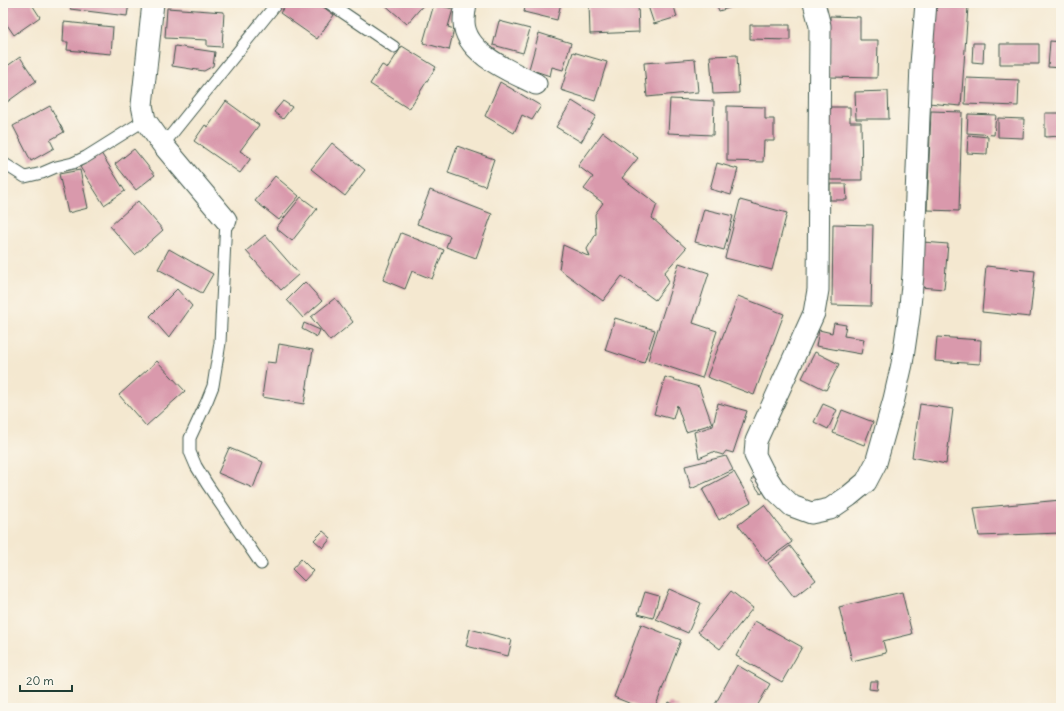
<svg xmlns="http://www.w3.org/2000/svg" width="1064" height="711" font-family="Delius,sans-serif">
	<rect width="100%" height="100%" fill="#fbf7ec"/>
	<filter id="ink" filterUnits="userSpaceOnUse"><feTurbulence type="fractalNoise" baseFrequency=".025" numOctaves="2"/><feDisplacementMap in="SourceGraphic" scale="8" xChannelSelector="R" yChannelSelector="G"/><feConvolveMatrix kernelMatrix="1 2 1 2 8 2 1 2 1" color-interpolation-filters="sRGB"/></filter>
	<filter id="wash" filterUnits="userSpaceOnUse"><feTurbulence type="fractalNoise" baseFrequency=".012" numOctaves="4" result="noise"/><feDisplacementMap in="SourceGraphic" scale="16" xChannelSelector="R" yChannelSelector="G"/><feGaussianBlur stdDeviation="0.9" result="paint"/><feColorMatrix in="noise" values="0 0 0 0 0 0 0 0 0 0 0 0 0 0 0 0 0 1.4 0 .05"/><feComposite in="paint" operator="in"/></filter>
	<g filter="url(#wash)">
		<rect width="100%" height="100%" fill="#f4e8d0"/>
		<g id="blocks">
			<!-- building -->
			<path fill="#d999ac" d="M3 3H31L40 17 14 35 3 19Z
				M71 3H129L127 16 70 9Z
				M287 3H318L334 15 317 39 280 13Z
				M383 3H425L407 24Z
				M526 3H561L557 20 524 12Z
				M589 3H638L639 32 590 34Z
				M647 3H673L677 17 654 24Z
				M716 3H745L719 11Z
				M434 4 453 9 448 27 454 29 449 50 423 43Z
				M935 4 968 7 961 106 928 103Z
				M167 8 224 12 222 47 207 46V40L165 38Z
				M830 16 860 17V40H878L877 78 829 77Z
				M499 21 530 29 523 53 493 45Z
				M64 22 113 27 111 54 67 50 68 42H63Z
				M750 25H790V40L750 39Z
				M539 33 571 43 563 70 552 67 550 76 529 69Z
				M1050 41 1061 42V68L1048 67Z
				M973 43H984L983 63 972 62Z
				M1000 44H1039V64H1000Z
				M175 46 215 52 213 66 204 71 172 66Z
				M402 46 436 67 409 109 370 84 382 65 388 68Z
				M573 52 607 62 595 101 561 90Z
				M737 55 739 93 713 94 710 56Z
				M20 57 36 81 3 105V69Z
				M695 59 698 92 647 97 644 63Z
				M966 78 1019 80 1018 106 965 104Z
				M500 82 541 106 532 120 522 115 514 133 485 116Z
				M888 91 889 119H856L855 92Z
				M670 99 714 101 713 135 668 133Z
				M226 101 259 125 240 151 251 158 240 173 194 141 205 125 208 127Z
				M283 101 292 107 283 119 274 112Z
				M572 101 596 116 581 142 556 127Z
				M50 106 64 132 50 140 54 148 31 161 13 126Z
				M727 106 765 107V119H774V141H764L763 162 727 161Z
				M829 107H850V122H861L862 180H830Z
				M931 111 962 112 959 211 927 210Z
				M1045 113H1061V136L1045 137Z
				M968 114 996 115 994 135 967 133Z
				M998 118 1024 119 1023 138 998 137Z
				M603 132 638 158 622 178 657 204 652 218 686 248 664 273 669 281 655 300 622 276 603 301 559 269 563 245 590 257 587 249 596 234 595 214 603 203 584 189 593 177 578 166Z
				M968 135 988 137 987 154 967 153Z
				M332 143 365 170 345 196 311 169Z
				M457 146 494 159 485 186 448 173Z
				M134 149 155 175 136 190 115 164Z
				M101 153 125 191 104 205 80 167Z
				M717 163 738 169 731 195 710 189Z
				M80 170 88 208 68 213 59 174Z
				M275 176 299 196 279 220 255 201Z
				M830 184H846L847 200H830Z
				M430 190 492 214 476 258 446 247 450 236 417 224Z
				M301 197 317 209 292 241 276 228Z
				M740 200 787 213 772 270 725 258Z
				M138 201 163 230 135 255 110 226Z
				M704 209 733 216 724 250 695 242Z
				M833 224 873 225 871 306 832 305Z
				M401 233 444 250 432 279 412 271 405 289 383 280Z
				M265 235 299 274 281 290 246 251Z
				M923 242 948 244 944 289 920 287Z
				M169 249 213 274 202 293 158 269Z
				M679 263 709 273 693 323 717 331 702 378 648 360Z
				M986 266 1035 271 1030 317 982 312Z
				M305 282 322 301 303 318 287 300Z
				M177 289 192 306 169 338 150 316Z
				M738 296 784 314 754 395 707 377Z
				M335 298 353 322 330 341 311 317Z
				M615 318 655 330 644 363 605 350Z
				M304 323 320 330 317 337 302 329Z
				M834 323 846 325 844 336 864 339 861 354 816 346 819 330 832 333Z
				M937 337 981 340 980 364 935 361Z
				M279 344 313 350 304 404 262 397 267 362 276 363Z
				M815 352 839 364 826 390 802 378Z
				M157 361 185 391 146 426 119 395Z
				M665 377 699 387 712 424 686 432 677 405 673 419 654 414Z
				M718 403 747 411 733 453 726 451 723 455 713 452 699 458 694 432 713 426Z
				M823 404 837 410 828 429 814 422Z
				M920 404 953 409 946 464 912 457Z
				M842 410 873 422 864 445 833 433Z
				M229 448 263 462 253 488 218 473Z
				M726 456 733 470 691 489 685 466Z
				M734 472 751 502 719 520 702 489Z
				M756 476 766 490 761 494 751 480Z
				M1061 500V533L979 536 974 508Z
				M764 505 792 542 766 561 738 525Z
				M323 531 331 538 323 548 314 540Z
				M790 546 816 580 794 597 768 563Z
				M301 559 313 571 304 581 292 569Z
				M669 589 701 603 688 633 656 619Z
				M731 591 753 608 720 649 698 632Z
				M645 592 659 596 653 618 638 614Z
				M902 592 912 634 883 641 886 653 852 661 839 607Z
				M755 621 802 647 782 682 736 656Z
				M641 624 681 640 655 708H641L614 697Z
				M470 629 512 640 508 656 466 646Z
				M737 665 770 684 756 708H713Z
				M870 681H878L877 690 869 689Z
				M669 702 680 708H665Z"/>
		</g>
	</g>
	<g filter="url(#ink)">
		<use href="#blocks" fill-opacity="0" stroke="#3f574b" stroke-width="1"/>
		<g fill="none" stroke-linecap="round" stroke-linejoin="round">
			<defs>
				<path id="service" d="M329 3 394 47
					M163 145 277 3
					M3 163 25 177 42 173 56 167 73 163 86 157 145 120
					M226 220 220 343 216 367 213 386 207 401 190 438V452L196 466 207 484 261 564"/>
				<path id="minor" d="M153 3 142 105 145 120 163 145 226 220
					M466 3C465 9 464 15 464 22 465 54 512 72 536 84
					M814 3 820 26 818 290 814 313 756 441 755 455 763 471 775 490 792 506 811 513 830 509 849 496 866 482 876 463 894 399 902 364 909 316 913 275 921 64 926 3"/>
			</defs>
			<!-- service casing -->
			<use href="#service" stroke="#3f574b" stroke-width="13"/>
			<!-- minor casing -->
			<use href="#minor" stroke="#3f574b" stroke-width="23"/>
			<!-- service -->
			<use href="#service" stroke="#fff" stroke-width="11"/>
			<!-- minor -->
			<use href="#minor" stroke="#fff" stroke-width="21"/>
		</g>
	</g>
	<!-- margin -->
	<rect width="1064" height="711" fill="none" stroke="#fbf7ec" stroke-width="16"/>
	<!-- scale -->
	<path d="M20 685v6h52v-6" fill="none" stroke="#1f3d34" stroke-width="2"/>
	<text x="26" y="685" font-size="12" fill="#1f3d34" stroke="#fbf7ec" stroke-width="3" paint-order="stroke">20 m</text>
</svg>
